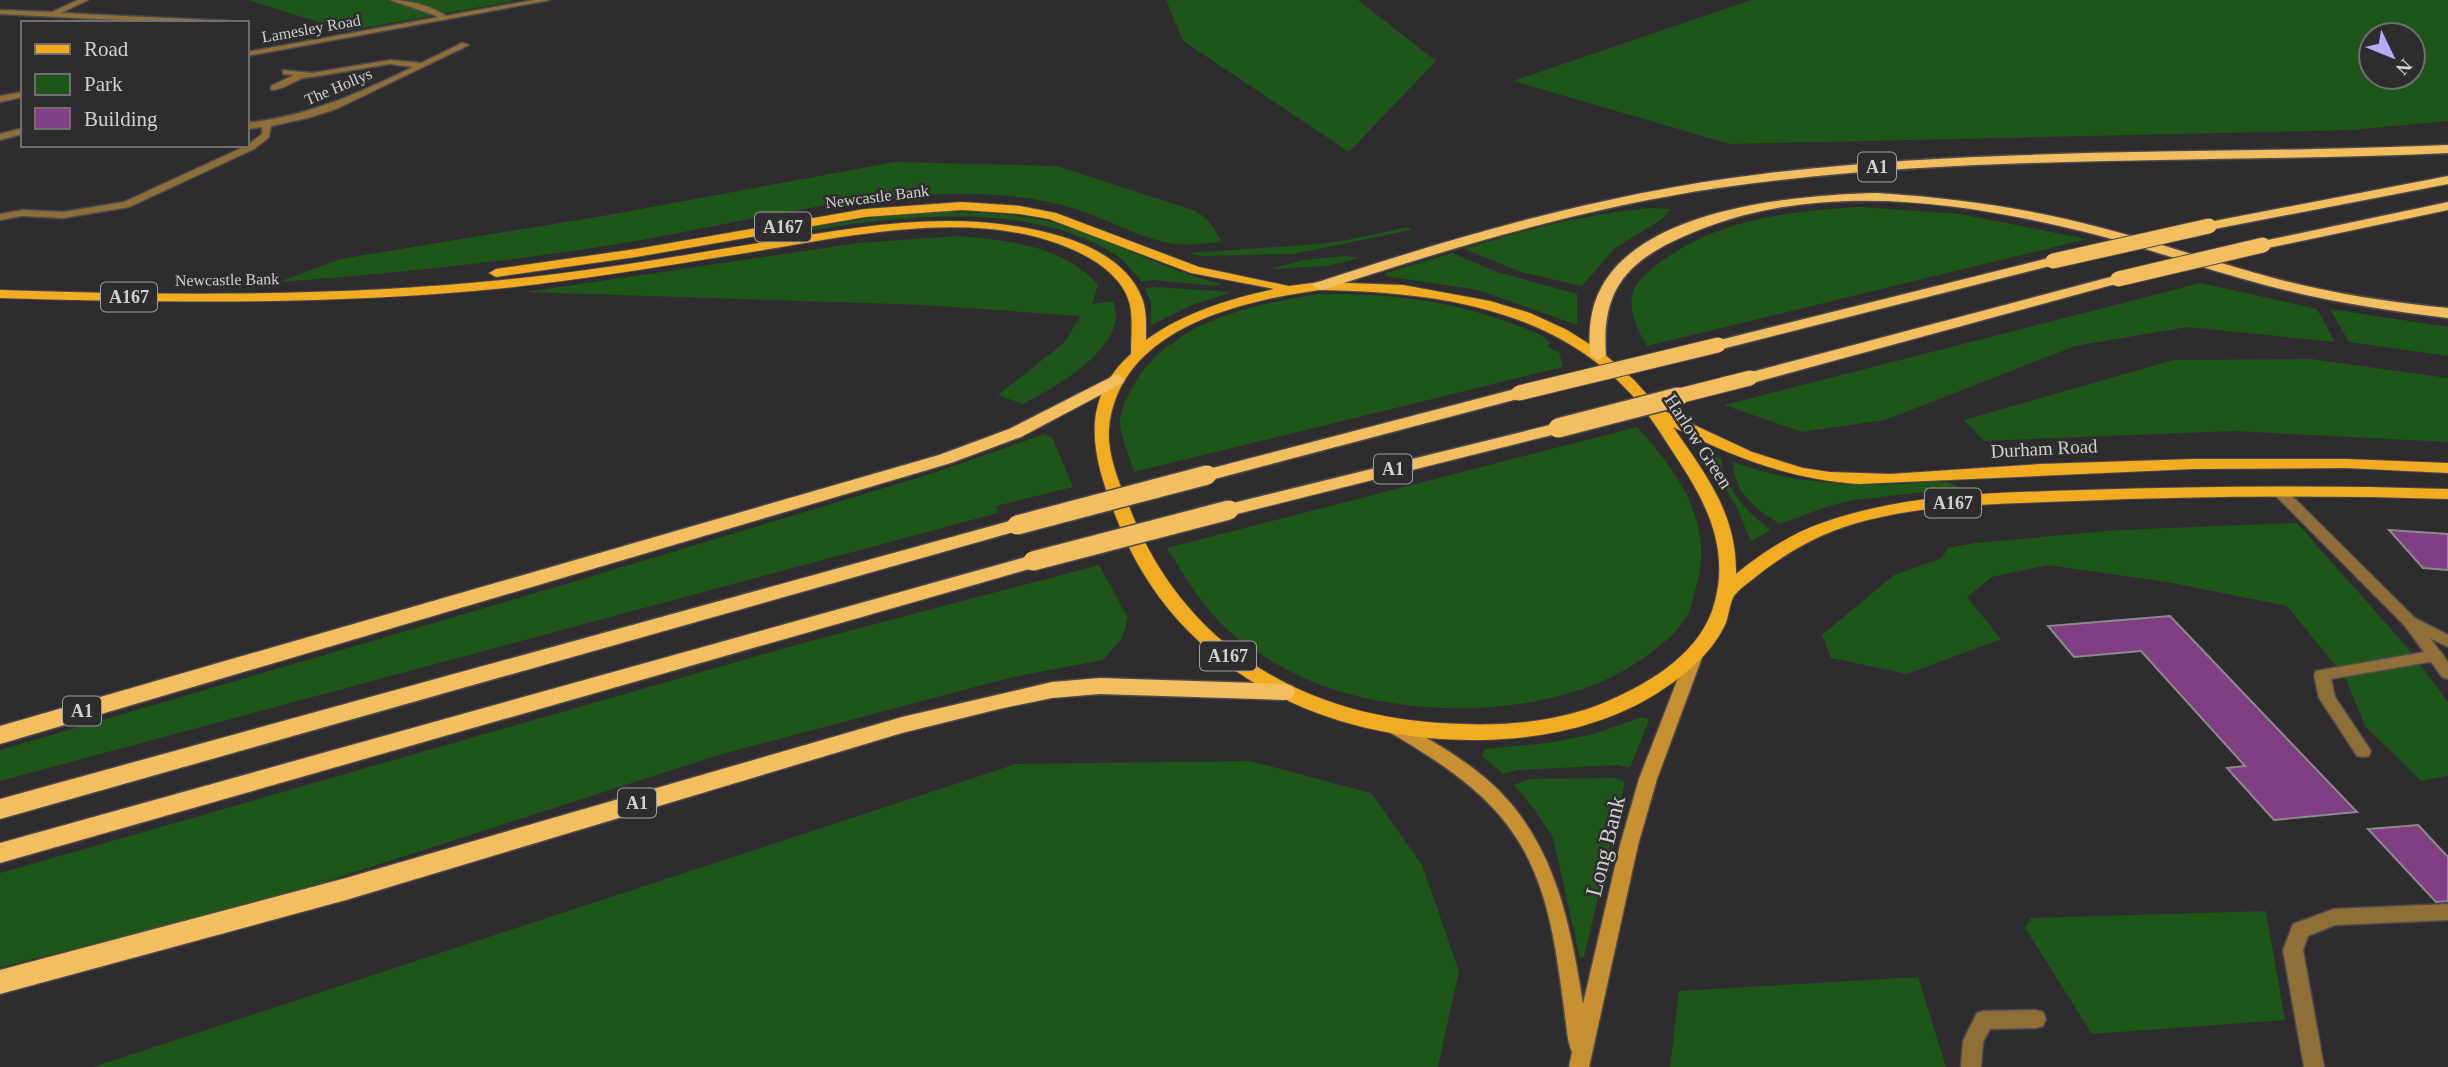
<svg xmlns="http://www.w3.org/2000/svg" width="2448" height="1067" font-family="Georgia,serif">
	<rect width="100%" height="100%" fill="#2f2c2f"/>
	<!-- green -->
	<path fill="#1e5519" fill-rule="evenodd" d="M248 0H512L514 1 347 31Z
		M1166 0H1358L1436 61 1349 152 1183 41Z
		M1751 0H2448V121L2351 130 1730 144 1513 81ZM2371 35H2413V77H2371Z
		M895 162 1057 166 1196 211 1209 221 1222 242C1203 243 1183 247 1164 242 1134 235 1105 218 1075 209 1034 196 987 193 944 194 841 196 738 223 636 241 518 261 399 273 279 282L340 259 614 214Z
		M1861 207 1960 214 2087 239 1647 346C1638 330 1629 315 1632 296 1634 283 1648 271 1658 264 1717 219 1789 211 1861 207Z
		M1649 208 1671 209 1661 220 1615 248 1582 286 1521 272 1464 249C1525 230 1586 214 1649 208Z
		M933 212C980 212 1026 213 1071 228 1123 245 1168 272 1222 284L1216 286 1153 280 1142 282C1134 273 1126 262 1116 255 1022 195 878 219 775 236L776 233 877 217Z
		M1408 227 1411 230 1293 254 1202 256 1188 253 1307 245 1347 240Z
		M958 236C1008 240 1062 245 1098 285L1092 304 1113 301C1132 345 1054 388 1023 404L998 395 1065 342 1080 316 925 305 525 292 859 243Z
		M1452 253 1497 272 1577 294V325L1478 290 1385 276 1386 273Z
		M1345 256 1360 258 1326 266 1270 269 1304 260Z
		M2201 283 2317 309 2335 342 2188 327 2075 346 1885 420 1802 432 1724 405Z
		M1153 287 1232 292 1192 305 1151 325V301L1145 289Z
		M1318 294C1402 293 1464 302 1541 335L1550 342 1548 347 1559 352 1563 367 1134 472C1130 457 1120 437 1120 421 1120 410 1128 395 1133 386 1169 322 1252 304 1318 294Z
		M2330 309 2448 327V356L2349 342Z
		M2311 359 2448 378V442L2234 431 1984 441 1964 420 2173 360Z
		M1637 427C1680 474 1716 526 1695 591 1693 599 1691 609 1687 616 1679 630 1667 641 1654 650 1572 718 1423 721 1326 687 1297 677 1253 652 1230 632 1203 608 1186 578 1167 548Z
		M1045 434 1053 439 1073 487 996 506 998 513 0 781V750L566 584 927 475Z
		M1708 453 1721 459C1725 490 1747 512 1771 530L1751 541 1736 506 1703 454Z
		M1733 462C1788 482 1842 486 1900 484 1915 484 1946 477 1959 488L1854 500 1829 506 1780 524C1755 509 1734 492 1733 462Z
		M2297 523 2407 647 2448 702V776L2421 781 2365 726 2345 677 2287 606 2167 582 2048 565 1992 577 1967 597 2001 639 1907 674 1831 658 1822 635 1894 575 1942 558 1948 548 1975 543 2119 530Z
		M1099 565 1128 618 1122 638 1103 660 1013 677 722 754 243 908 0 967V873L792 646Z
		M1642 717 1649 720 1630 768 1618 765 1517 770 1503 774 1482 756 1485 749 1548 743 1594 734Z
		M1250 761 1371 793 1422 865 1459 971 1438 1067H93L1016 764Z
		M1616 778 1625 782 1584 957 1580 958 1553 838 1535 810 1514 785 1529 779Z
		M2266 911 2285 1020 2092 1034 2025 928 2031 918Z
		M1918 977 1946 1067H1670L1679 991Z"/>
	<!-- building -->
	<path fill="#803f82" stroke="#8d898d" stroke-width="2" d="M2389 530 2448 534V570L2423 568Z
		M2170 616 2271 722 2357 812 2274 820 2227 768 2245 766 2141 651 2074 657 2048 626Z
		M2418 825 2448 857V901L2436 902 2368 829Z"/>
	<g fill="none" stroke-linecap="round" stroke-linejoin="round">
		<defs>
			<path id="service" d="M390 0C409 0 434 6 449 18L442 20 434 15Z
				M23 210 27 211V215L0 220V214Z
				M2279 487 2284 488 2415 618 2448 635V647L2405 626 2274 494 2272 491Z
				M2436 650 2441 652 2444 656 2441 660 2331 679 2335 697 2371 751 2369 756 2363 757 2357 756 2319 698 2314 675 2316 671Z
				M2036 1010 2043 1012 2046 1019 2043 1026 2036 1028 1990 1029 1983 1042 1981 1067H1961L1963 1041 1977 1013 1984 1011Z"/>
			<path id="minor" d="M78 0H88L61 13 230 21 234 23H177L0 14V10L52 12Z
				M462 43 469 45 336 109 308 118 271 126 269 137 254 149 129 207 63 218 23 216 18 213 23 210 63 212 124 202 248 145 262 134V127L247 129V123C309 116 357 94 413 67L390 64 312 77C297 76 286 90 271 90V86L294 75 283 74V70L312 73 390 60 421 63Z
				M23 128V134L0 140V134Z
				M2410 617 2415 618 2448 662V679L2442 677 2405 626 2402 622 2405 618Z
				M2448 904V920L2335 925 2308 936 2303 950 2324 1067H2304L2283 950 2293 924 2334 909Z"/>
			<path id="tertiary" d="M534 0H550L247 56V52Z
				M23 92V97L0 102V96Z"/>
			<path id="secondary" d="M1695 649 1700 651 1703 655 1657 779 1638 845 1589 1067H1569L1572 1052C1567 1041 1567 1028 1565 1016 1562 993 1559 970 1555 947 1535 829 1485 788 1386 730L1384 726 1386 722 1392 720 1398 722C1427 738 1458 755 1484 777 1553 834 1570 920 1583 1004L1620 845 1639 779 1687 655 1690 651Z"/>
			<path id="primary" d="M962 202 1020 206 1056 213 1199 267 1289 286 1320 282 1403 285 1490 301 1530 313 1567 330 1602 352 1634 380 1660 409 1752 452 1803 468 1830 472 1890 474 2040 464 2193 459H2346L2448 463V473L2346 468 2193 469 1859 484C1791 480 1734 457 1673 427 1706 475 1737 514 1736 574 1762 553 1790 534 1822 523 1905 493 1996 493 2083 490 2205 486 2326 485 2448 489V499C2324 495 2200 496 2075 501 2003 504 1927 503 1857 523 1818 534 1785 553 1753 579 1748 583 1738 590 1734 596 1729 604 1729 618 1724 627 1709 656 1685 675 1659 692 1606 726 1542 739 1481 740 1325 743 1173 670 1116 517 1093 458 1077 402 1131 354 1131 338 1133 321 1130 305 1122 270 1079 250 1047 240 956 212 844 237 752 252 670 265 588 279 505 288 337 305 168 303 0 298V290C183 296 367 297 548 275 623 266 697 253 772 241 851 228 934 213 1014 226 1060 233 1123 250 1142 298 1147 311 1146 326 1146 340 1183 313 1229 299 1274 289L1191 273 1049 219 1020 214 962 210 865 217 636 257 496 277 489 273 496 269 636 249 865 209ZM1320 290C1433 292 1552 307 1632 395 1651 416 1665 440 1680 463 1710 508 1731 556 1712 611 1695 658 1644 686 1601 704 1558 721 1508 726 1462 724 1312 721 1186 652 1130 509 1120 485 1107 455 1109 429 1118 329 1239 301 1320 290Z"/>
			<path id="trunk" d="M2448 145V153C2205 164 1959 153 1718 188 1582 208 1455 247 1325 289L1320 290 1313 286 1315 283C1465 234 1605 193 1762 174 1989 146 2220 155 2448 145Z
				M2448 176V184L2209 230 2202 226 2209 222Z
				M1877 193C1954 198 2028 208 2102 228 2159 243 2214 262 2270 277 2329 293 2388 302 2448 308V318C2387 311 2325 301 2265 285 2207 270 2151 249 2093 234 1962 201 1814 179 1687 235 1628 260 1601 289 1606 355L1598 360 1590 355C1589 337 1589 320 1595 302 1627 208 1795 195 1877 193Z
				M2448 202V210L2263 249 2256 245 2263 241Z
				M2053 257 2060 261 2058 264 1718 350 1710 345 1712 342Z
				M2118 275 2125 279 2123 282 1756 382 1750 383 1742 378 1744 374Z
				M1117 374 1125 379 1123 383 1021 437 951 463 0 744V726L939 455 1009 429Z
				M1519 388 1525 389 1527 393 1525 397 1207 481 1198 475 1201 471Z
				M1558 423 1564 424 1567 428 1564 432 1229 516 1220 510 1229 504Z
				M1017 519 1024 521 1027 525 1024 529 0 819V799Z
				M1033 555 1040 556 1043 561 1040 566 0 863V843Z
				M1100 678 1284 684 1292 686 1295 692 1292 698 1284 700 1100 694 1052 698 999 709 902 733 346 900 0 994V970L346 878 902 717 1052 682Z"/>
		</defs>
		<!-- service casing -->
		<use href="#service" stroke="#4c4a4c" stroke-width="3"/>
		<!-- minor casing -->
		<use href="#minor" stroke="#4c4a4c" stroke-width="3"/>
		<!-- tertiary casing -->
		<use href="#tertiary" stroke="#4c4a4c" stroke-width="3"/>
		<!-- secondary casing -->
		<use href="#secondary" stroke="#4c4a4c" stroke-width="3"/>
		<!-- primary casing -->
		<use href="#primary" stroke="#4c4a4c" stroke-width="2"/>
		<!-- trunk casing -->
		<use href="#trunk" stroke="#4c4a4c" stroke-width="3"/>
		<!-- service -->
		<use href="#service" fill="#8f6e37" fill-rule="evenodd"/>
		<!-- minor -->
		<use href="#minor" fill="#8f6e37" fill-rule="evenodd"/>
		<!-- tertiary -->
		<use href="#tertiary" fill="#8f6e37" fill-rule="evenodd"/>
		<!-- secondary -->
		<use href="#secondary" fill="#c79131" fill-rule="evenodd"/>
		<!-- primary -->
		<use href="#primary" fill="#f2ac21" fill-rule="evenodd"/>
		<!-- trunk -->
		<use href="#trunk" fill="#f2be60" fill-rule="evenodd"/>
		<defs>
			<path id="trunk-bridge-far1" d="M2053 261 2209 226
				M2118 279 2263 245
				M1519 393 1718 345
				M1671 398 1750 378"/>
			<path id="trunk-bridge" d="M1558 428 1678 397
				M1017 525 1207 475
				M1033 561 1229 510"/>
		</defs>
		<!-- trunk-bridge-far1 casing -->
		<use href="#trunk-bridge-far1" stroke="#4c4a4c" stroke-width="17" stroke-linecap="butt"/>
		<!-- trunk-bridge casing -->
		<use href="#trunk-bridge" stroke="#4c4a4c" stroke-width="22" stroke-linecap="butt"/>
		<!-- trunk-bridge-far1 -->
		<use href="#trunk-bridge-far1" stroke="#f2be60" stroke-width="15"/>
		<!-- trunk-bridge -->
		<use href="#trunk-bridge" stroke="#f2be60" stroke-width="19"/>
	</g>
	<g text-anchor="middle" stroke-width="5" stroke-linejoin="round" paint-order="stroke">
		<!-- far-street labels -->
		<g font-size="16" fill="#d2d1d2" stroke="#2f2c2f">
			<text transform="translate(311 28) rotate(-10)" y="6">Lamesley Road</text>
			<text transform="translate(338 86) rotate(-23)" y="6">The Hollys</text>
			<text transform="translate(877 196) rotate(-7)" y="6">Newcastle Bank</text>
			<text transform="translate(227 279) rotate(-1)" y="6">Newcastle Bank</text>
		</g>
		<!-- shield labels -->
		<g fill="#2f2c2f" stroke="#a1a0a1" stroke-width="2">
			<rect x="1858" y="152.5" width="38" height="29" rx="5"/>
			<rect x="755" y="212.5" width="56" height="29" rx="5"/>
			<rect x="101" y="282.5" width="56" height="29" rx="5"/>
			<rect x="1374" y="454.5" width="38" height="29" rx="5"/>
			<rect x="1925" y="488.5" width="56" height="29" rx="5"/>
			<rect x="1200" y="641.5" width="56" height="29" rx="5"/>
			<rect x="63" y="696.5" width="38" height="29" rx="5"/>
			<rect x="618" y="788.5" width="38" height="29" rx="5"/>
		</g>
		<g font-size="18" font-weight="bold" fill="#d2d1d2">
			<text x="1877" y="173">A1</text>
			<text x="783" y="233">A167</text>
			<text x="129" y="303">A167</text>
			<text x="1393" y="475">A1</text>
			<text x="1953" y="509">A167</text>
			<text x="1228" y="662">A167</text>
			<text x="82" y="717">A1</text>
			<text x="637" y="809">A1</text>
		</g>
		<!-- street labels -->
		<g font-size="19" fill="#d2d1d2" stroke="#2f2c2f">
			<text transform="translate(1699 441) rotate(57)" y="7">Harlow Green</text>
			<text transform="translate(2044 448) rotate(-3)" y="7">Durham Road</text>
		</g>
		<!-- near-street labels -->
		<g font-size="23" fill="#d2d1d2" stroke="#2f2c2f">
			<text transform="translate(1605 846) rotate(-76)" y="8">Long Bank</text>
		</g>
	</g>
	<!-- legend -->
	<rect x="21" y="21" width="228" height="126" fill="#2f2c2f" stroke="#706e70" stroke-width="2"/>
	<rect x="35" y="44" width="35" height="10" fill="#f2ac21" stroke="#706e70" stroke-width="2"/>
	<text x="84" y="56" font-size="21" fill="#d2d1d2">Road</text>
	<rect x="35" y="74" width="35" height="21" fill="#1e5519" stroke="#706e70" stroke-width="2"/>
	<text x="84" y="91" font-size="21" fill="#d2d1d2">Park</text>
	<rect x="35" y="108" width="35" height="21" fill="#803f82" stroke="#706e70" stroke-width="2"/>
	<text x="84" y="126" font-size="21" fill="#d2d1d2">Building</text>
	<!-- north arrow -->
	<g transform="translate(2392 56) rotate(133)"><circle r="33" fill="#2f2c2f" stroke="#706e70" stroke-width="2"/>
	<path d="M0-5L12 26L0 18L-12 26Z" fill="#b6abf8"/>
	<text y="-10" font-size="19" font-weight="bold" text-anchor="middle" fill="#d2d1d2">N</text>
	</g>
</svg>
